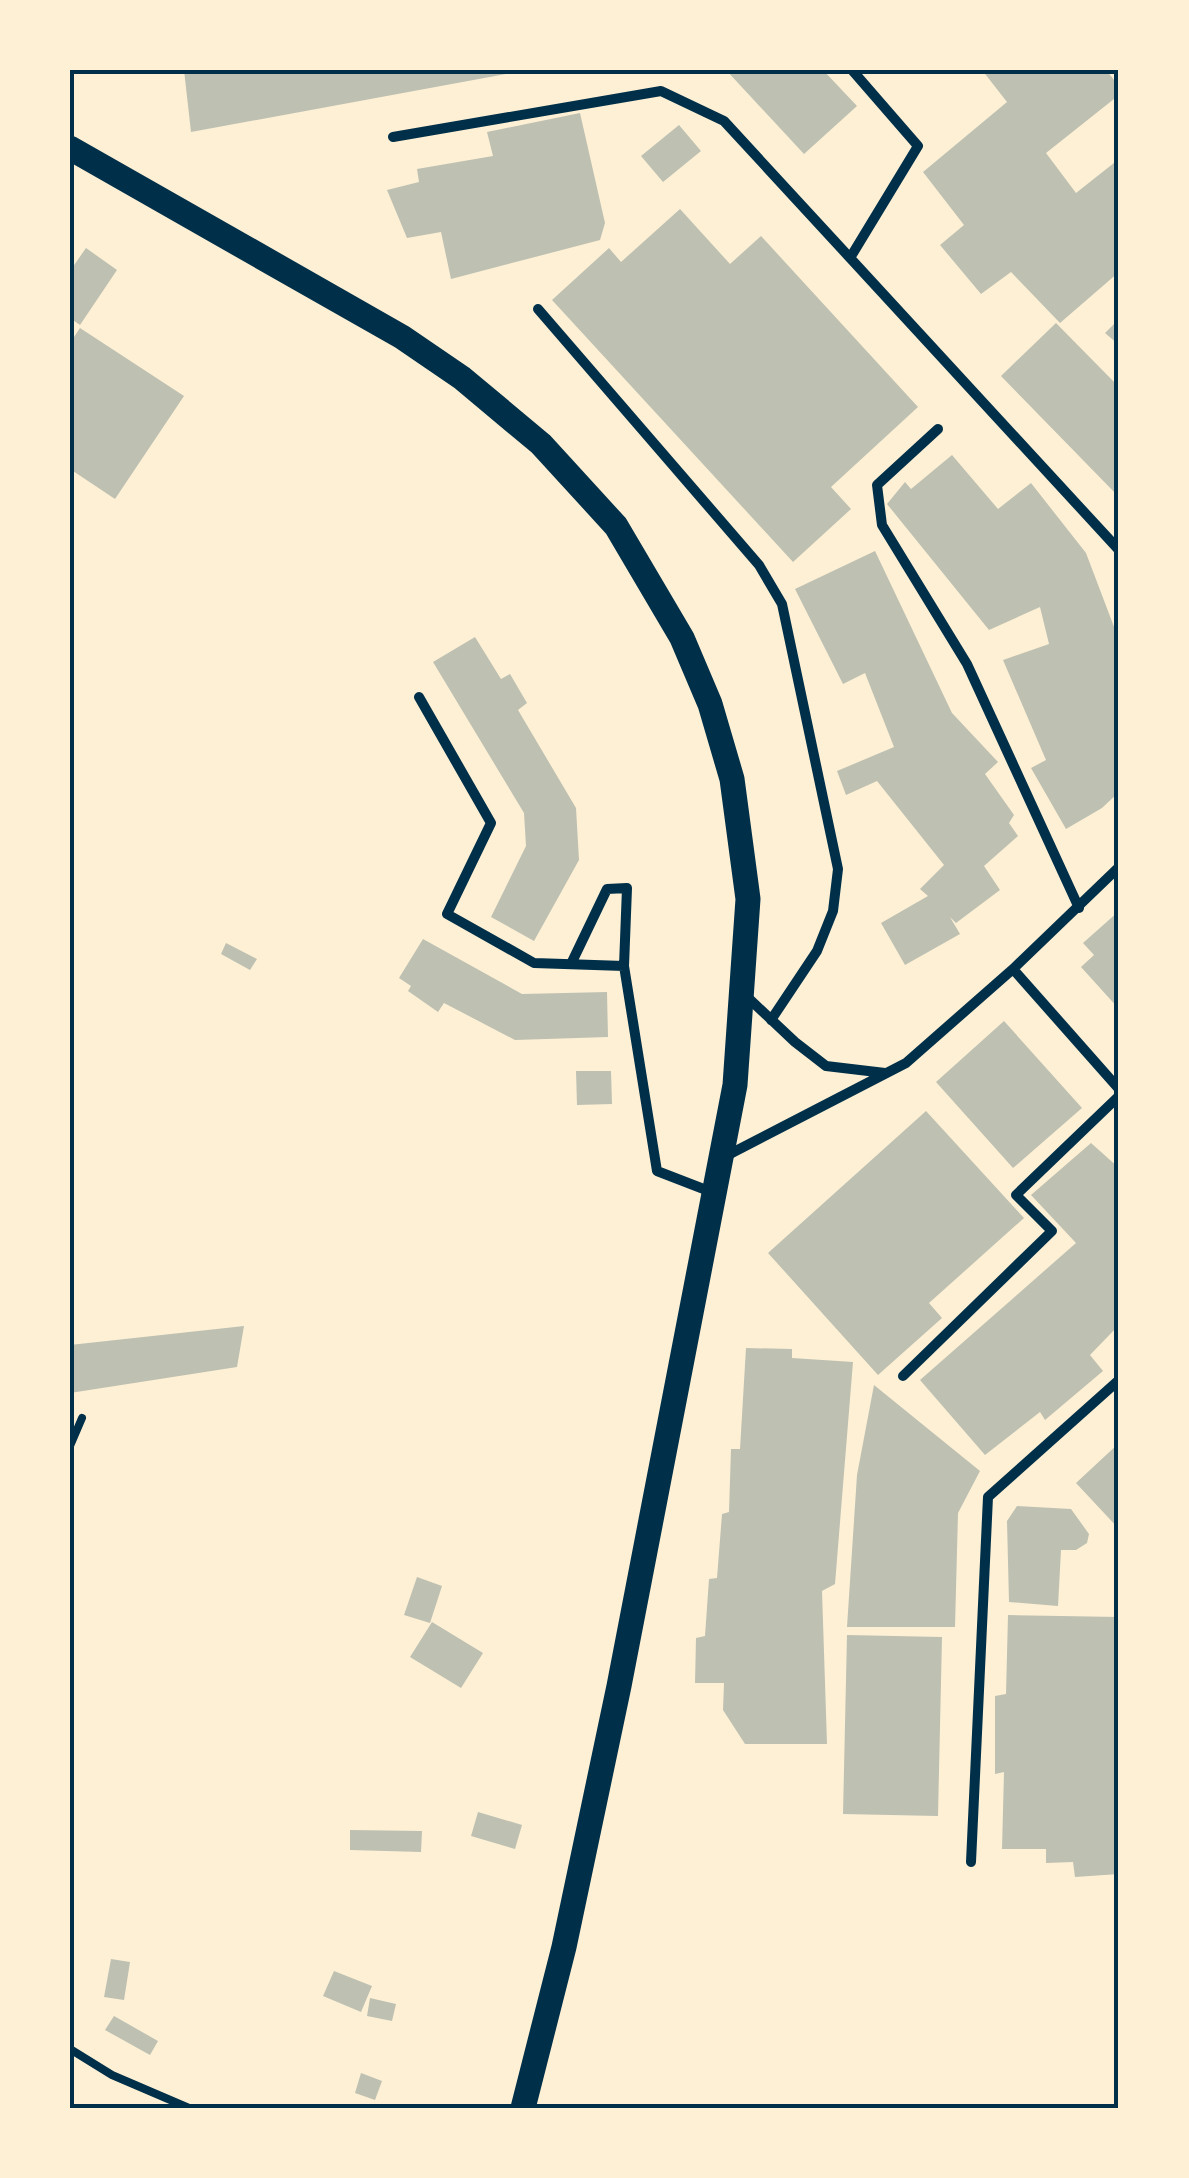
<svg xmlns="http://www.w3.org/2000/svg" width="1189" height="2178" font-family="'DM Sans',sans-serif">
	<rect width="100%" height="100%" fill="#fdf0d5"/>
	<!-- building -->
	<path fill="#bec0b2" d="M184 70H517V72L191 132Z
		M726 70H823L857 106 804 154Z
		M982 70H1106L1119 86V95L1046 153 1076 193 1119 159V272L1060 323 1011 272 981 294 940 245 964 225 923 172 1007 102Z
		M580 113 605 223 600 240 451 279 441 232 407 238 387 190 419 182 417 169 493 156 487 132Z
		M679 125 701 151 663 182 641 156Z
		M680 209 730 264 761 236 918 407 831 487 851 509 793 562 552 300 609 248 621 262Z
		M86 248 117 270 80 325 70 318V271Z
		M1119 319V345L1105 333Z
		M1056 323 1119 387V497L1001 376Z
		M80 328 184 396 115 499 70 469V343Z
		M952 455 998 509 1031 483 1086 553 1119 640V792L1102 808 1066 829 1031 768 1046 760 1003 660 1049 644 1040 607 989 630 887 504 905 482 911 489Z
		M875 551 952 713 998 762 985 774 1014 815 1009 823 1018 836 984 866 1000 890 956 923 950 917 960 934 905 965 881 923 928 896 920 889 944 865 877 781 846 795 837 771 894 747 865 673 843 684 795 589Z
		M475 637 501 679 510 674 527 703 518 710 576 808 579 860 534 941 491 917 526 846 524 813 433 662Z
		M1119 911V1009L1081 967 1094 955 1083 943Z
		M423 939 522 994 607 992 608 1037 515 1040 444 1003 438 1012 408 991 411 986 399 978Z
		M226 943 257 959 250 970 221 954Z
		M1004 1021 1082 1108 1013 1168 936 1082Z
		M576 1071H611L612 1104 577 1105Z
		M926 1111 1024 1218 929 1303 942 1318 878 1375 768 1253Z
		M1091 1143 1119 1168V1325L1090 1355 1103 1371 1045 1420 1040 1412 985 1455 920 1380 1076 1243 1031 1195Z
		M244 1326 237 1367 70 1393V1345Z
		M746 1348 792 1349V1358L853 1362 835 1584 822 1591 827 1744H745L723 1710 724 1683H695L696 1638 705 1636 709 1579 717 1578 722 1514 729 1512 731 1449H740Z
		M874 1385 980 1471 958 1513 955 1627H847L857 1475Z
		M1119 1443V1529L1076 1483Z
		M1017 1506 1071 1509 1089 1534 1087 1543 1076 1550H1061L1058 1606 1009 1602 1007 1521Z
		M417 1577 442 1586 430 1623 404 1615Z
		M1008 1615 1119 1617V1874L1075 1877 1073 1862 1046 1863V1849H1002L1004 1772 995 1774V1696L1006 1694Z
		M432 1622 483 1653 461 1688 410 1657Z
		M847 1635 942 1637 938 1816 843 1814Z
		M478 1812 522 1825 515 1849 471 1836Z
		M350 1830 422 1831 421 1852 350 1850Z
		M111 1959 130 1962 124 2000 104 1997Z
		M334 1971 372 1986 361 2012 323 1996Z
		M370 1998 396 2004 392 2021 367 2016Z
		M114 2016 158 2041 150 2055 105 2030Z
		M361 2073 382 2081 375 2100 355 2093Z"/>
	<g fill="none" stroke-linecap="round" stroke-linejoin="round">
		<!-- service -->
		<path stroke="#003049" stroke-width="8" d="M70 1446 82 1418
			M70 2049 112 2075 189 2108"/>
		<!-- minor -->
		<path stroke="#003049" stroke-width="10" d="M393 137 661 91 724 121 1119 550
			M850 258 918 146 852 70
			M538 309 759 565 782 604 838 869 833 911 817 951 771 1020
			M938 429 877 485 882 525 967 664 1079 908
			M419 697 491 823 447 914 534 963 624 966 657 1171 714 1193
			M571 964 607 889 627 888 624 966
			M1013 969 1119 1089
			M744 994 795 1042 826 1066 885 1073
			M726 1156 906 1063 1013 969 1119 867
			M903 1376 1052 1231 1016 1195 1119 1096
			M971 1862 988 1497 1119 1380"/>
		<!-- primary -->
		<path stroke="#003049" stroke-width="25" d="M70 148 402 337 462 378 541 444 616 526 682 638 710 704 732 779 748 899 735 1085 619 1686 564 1947 523 2108"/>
	</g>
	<!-- border -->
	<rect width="1189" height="2178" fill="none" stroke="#fdf0d5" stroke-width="145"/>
	<rect x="72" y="72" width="1044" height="2034" fill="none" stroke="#003049" stroke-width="4"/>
</svg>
